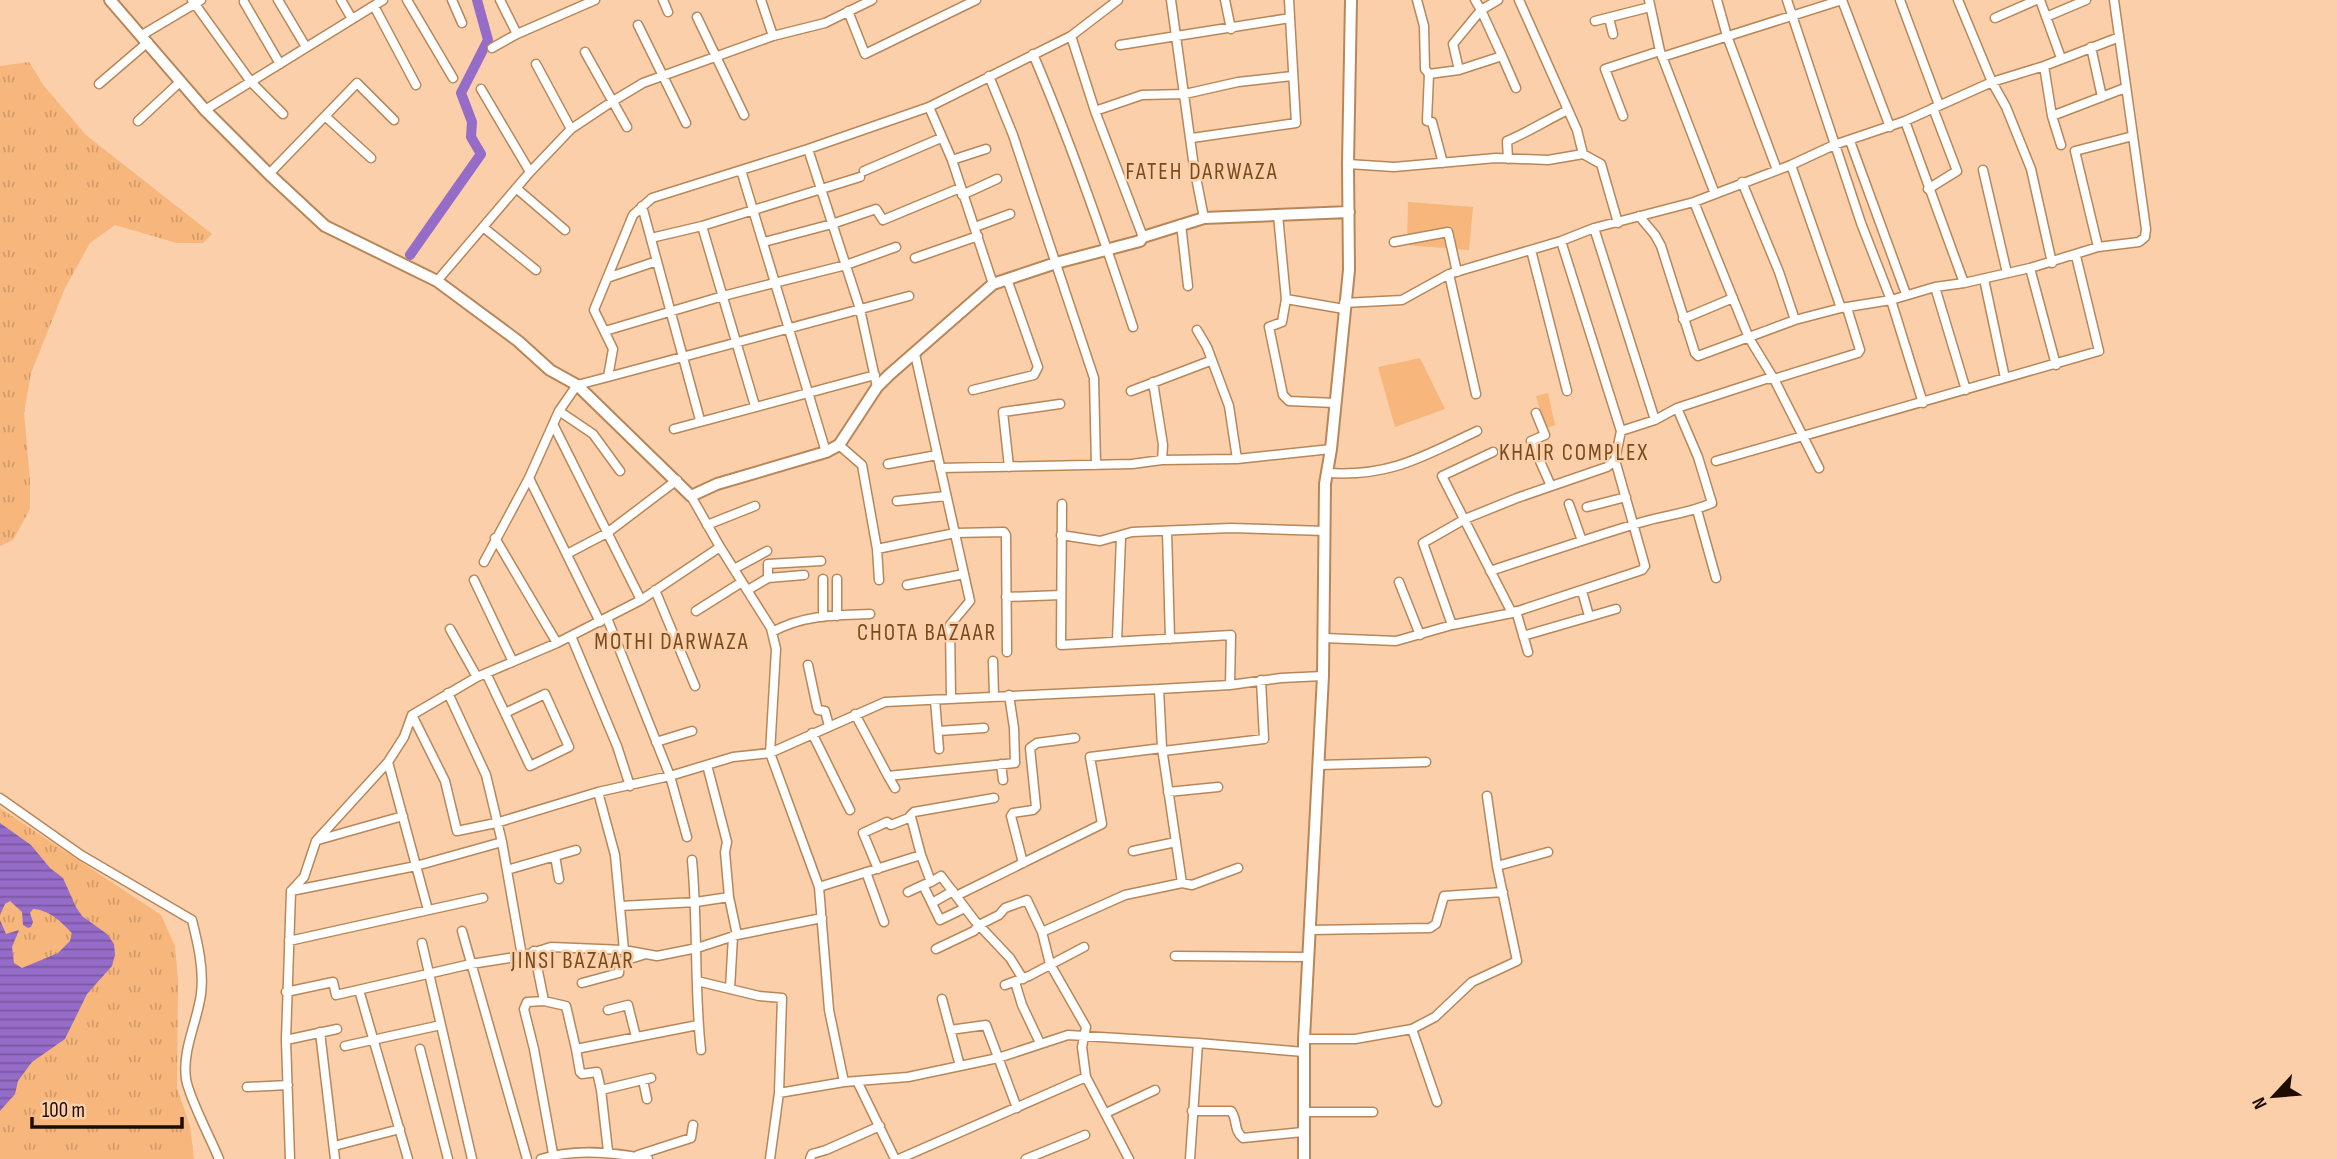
<svg xmlns="http://www.w3.org/2000/svg" width="2337" height="1159" font-family="'Sofia Sans Condensed',sans-serif">
	<defs>
		<pattern id="grass-tufts" width="24" height="20" patternUnits="userSpaceOnUse" patternTransform="scale(1.75)"><rect width="24" height="20" fill="#f7b67b"/><path d="M3 7l-1-3M5 7V3M7 7l1-3M15 17l-1-3M17 17v-4M19 17l1-3" fill="none" stroke="#d39b69"/></pattern>
		<pattern id="water-rules" width="6" height="5" patternUnits="userSpaceOnUse" patternTransform="scale(1.75)"><rect width="6" height="5" fill="#956cc8"/><path d="M0 2.5h6" fill="none" stroke="#7957a0"/></pattern>
	</defs>
	<rect width="100%" height="100%" fill="#facfa9"/>
	<!-- grass -->
	<path fill="url(#grass-tufts)" d="M29 62 44 86 86 135 212 234 203 243H177L115 225 90 243 65 288 31 373 24 413 30 480V509L13 540 0 546V66Z
		M0 808 161 915 175 946 178 980 177 1088 190 1126 194 1159H0Z"/>
	<!-- green -->
	<path fill="#f7b67b" d="M1408 202 1473 207 1469 250 1407 245Z
		M1420 358 1445 409 1395 427 1378 367Z
		M1548 393 1555 425 1545 429 1536 396Z"/>
	<!-- water -->
	<path fill="url(#water-rules)" d="M0 823 31 845 50 868 63 878 76 907 82 916 107 934 114 944 115 955 112 966 87 994 65 1039 32 1062 18 1081 15 1094 0 1111V920L6 934 19 930 12 947 14 963 22 968 58 953 70 941 72 933C61 922 50 910 33 909L30 913 33 922 31 927 28 928 23 925 22 912 10 901 5 904 0 915Z"/>
	<g fill="none" stroke-linecap="round" stroke-linejoin="round">
		<!-- canal -->
		<path stroke="#956cc8" stroke-width="10" d="M410 255 481 154 471 137 472 122 461 93 488 40 477 0"/>
		<defs>
			<path id="minor" d="M192 0 251 82 283 114
				M278 0 306 47
				M341 0 352 19
				M407 0 453 78
				M452 0 462 23
				M500 0 517 34
				M663 0 668 12
				M761 0 773 36
				M1171 0 1194 167 1204 218
				M1225 0 1231 29
				M1417 0 1424 26 1425 69 1429 74
				M1475 0 1481 10 1498 0
				M1519 0 1577 130 1583 154 1601 164 1618 223
				M1649 0 1660 51 1715 194
				M1717 0 1727 36 1777 170
				M1787 0 1861 223 1891 300 1923 403
				M1842 0 1890 127
				M1900 0 1939 105
				M1958 0 1992 82 2006 107 2031 169 2052 263
				M2040 0 2061 58
				M244 2 280 64
				M374 6 416 85
				M848 11 865 54 976 0
				M697 17 744 115
				M2046 17 2086 0
				M1609 18 1613 34
				M1995 18 2036 0
				M1595 21 1650 7
				M638 25 686 123
				M142 35 201 0
				M1071 36 1095 111 1143 237
				M1120 45 1290 18
				M2091 47 2102 97
				M492 48 517 34 595 0
				M585 52 627 127
				M1033 54C1071 143 1103 235 1133 327
				M1662 57 1842 0
				M536 64 571 129
				M2044 66 2052 116 2061 145
				M1459 70 1453 44 1481 10 1502 56
				M989 76 1013 135 1094 378 1096 465
				M99 84 148 42
				M481 89 530 172
				M929 107 952 160 993 284
				M205 110 383 0
				M1095 111 1142 95 1185 94 1238 82 1292 76
				M325 116 371 158
				M1623 116 1605 69 1660 51
				M2052 116 2125 88
				M138 121 181 81
				M1905 121 1964 283
				M1192 138 1296 123 1289 0
				M1850 141 1906 294
				M808 149 860 309 877 387
				M1508 159 1507 141C1528 132 1547 120 1568 110
				M952 160 986 149
				M1443 163 1432 122 1427 121 1429 74 1459 70 1502 56 1516 88
				M1348 164 1394 167 1496 158 1548 160 1583 154
				M1791 165 1841 308
				M741 170 826 452
				M1983 170 2007 273
				M864 171 941 138
				M269 174 357 83 394 120
				M1742 182 1779 272 1795 320
				M516 188 565 230
				M1928 189 1957 171 1933 108
				M962 195 997 179
				M1694 202 1749 338 1774 379 1819 468
				M642 206 700 420
				M1278 215 1286 299 1282 322 1269 327 1283 395 1289 401 1335 403
				M1639 216 1655 235 1661 246 1695 353 1698 356 1795 320 1841 308 1891 300 1935 287 1964 283 2030 268 2098 247 2139 242 2145 237 2146 229 2114 0
				M1181 224 1188 286
				M702 226 755 406
				M483 227 536 270
				M975 227 1010 214
				M1594 228 1655 420
				M651 238 702 226 860 177
				M764 242 832 224 876 209 883 220 960 188
				M1394 242 1448 232 1457 272
				M2098 247 2075 151 2133 136
				M1531 250 1567 391
				M915 258 978 236
				M2030 268 2056 365
				M1449 274 1476 394
				M607 278 657 261
				M1984 279 2005 378
				M437 281 530 172 571 129 613 101 643 83 773 36 825 23 872 0
				M1935 287 1966 390
				M1286 299 1344 309
				M1344 303 1402 300 1449 274 1561 241 1594 228 1694 202 1791 165 1834 145 1905 121 1992 82 2044 66 2117 38
				M1683 319 1733 298
				M1197 330 1207 347 1229 406 1237 459
				M605 331 723 296 846 265 896 247
				M915 354 970 601 950 625 951 699
				M608 377 909 296
				M1153 382 1163 445 1162 460
				M973 390 1034 375 1038 367 1007 279
				M1131 391 1210 361
				M559 411 593 434 620 471
				M1536 413 1545 435 1531 441 1551 486
				M554 426 641 600
				M674 429 875 375
				M1621 431 1655 420 1677 408 1766 379H1774L1858 353 1860 350 1847 308
				M839 445 862 465 877 549 879 580
				M1493 452 1442 476 1512 613
				M1716 461 2099 351 2076 256
				M888 464 937 455
				M1009 467 1003 412 1060 404
				M940 468 1132 464 1162 460 1237 459 1331 449
				M1327 473C1390 477 1422 457 1477 431
				M529 478 600 622
				M691 496 720 547 771 628 776 649 770 753 819 887 829 1010 844 1082
				M897 501 946 496
				M1062 504 1061 645 1231 635 1230 685
				M1569 504 1582 541
				M1587 507 1626 497
				M1697 510 1716 578
				M707 525 755 506
				M1167 531 1170 639
				M1061 535 1100 541 1132 532 1231 528 1325 531
				M495 538 557 643
				M877 549 955 533 1004 532 1006 535 1007 652
				M567 554 607 533 677 480
				M484 562 529 478 559 411 577 385 608 377 613 349 594 310 633 215 652 198 808 149 929 107 1071 36 1118 0
				M734 569 767 551
				M1490 571C1539 555 1589 538 1639 523 1664 515 1688 514 1712 503L1698 457 1677 408
				M768 578V564L821 561
				M823 579V617
				M837 579V616
				M474 580 513 662
				M1399 582 1420 635
				M907 585 964 574
				M655 590 695 686
				M748 590 768 578 804 575
				M1582 591 1589 616
				M1006 597 1061 595
				M696 611 742 582
				M1516 611 1528 652
				M607 618 670 776 687 837
				M1452 625 1423 543 1465 519 1517 498 1607 467 1615 460
				M450 629 477 677
				M772 632C803 615 835 615 870 614
				M571 636 617 746 630 786
				M1523 636 1616 609
				M1324 638 1396 641 1452 625 1512 613 1642 570 1645 566 1615 460 1621 431 1561 241
				M1117 641 1121 537
				M993 661 994 696
				M808 665 817 707 818 710 825 711 829 726
				M486 673 530 766 569 747 545 694 505 713
				M1159 689 1162 748 1182 883
				M448 693 486 775 502 842 522 956
				M935 700 939 749
				M855 714 888 776 1015 763 1014 728 1009 695
				M412 715 445 781 457 831 496 823 598 792 670 776 733 757 770 753 885 702 1159 689 1230 685 1281 678 1323 676
				M938 731 984 728
				M812 733 850 810
				M656 742 692 731
				M1163 751 1264 739 1261 680
				M388 762 428 910
				M1001 764 1003 780
				M707 765 727 842 725 852 729 897
				M1319 765 1426 762
				M888 776 895 788
				M598 792 615 855 624 950
				M1168 792 1218 787
				M0 798 81 855 192 920C198 944 204 969 201 994 197 1023 182 1050 186 1079 189 1098 211 1139 219 1159
				M910 816 914 812 994 798
				M318 840 403 816
				M1133 851 1176 842
				M555 856 559 879
				M692 860C698 923 694 987 701 1050
				M1023 863 1011 816 1013 813 1033 810 1036 807 1030 748 1037 743 1075 738
				M1497 866 1548 852
				M878 869 863 833 887 822 891 825 911 817 921 855
				M507 870 576 850
				M866 872 884 922
				M931 882 923 885 940 920 965 908
				M819 887 921 855 931 882 941 876 975 921 1010 958 1023 979
				M291 891 416 866 502 842
				M908 892 923 885
				M956 896 1102 824 1090 757 1162 748
				M932 903 953 891
				M620 906 696 902 729 897 737 935
				M1310 930 1430 928 1436 924 1444 896 1503 892
				M462 931 527 1159
				M289 941 483 898
				M422 943 472 1159
				M936 949 974 931 979 925 999 915 1005 908 1027 900 1042 932
				M534 951 544 1001 566 1006 576 1049 698 1025
				M1175 956 1309 957
				M697 981 759 996 782 998 779 1093 770 1159
				M1015 982 1022 1005 1040 1043
				M582 983 619 973 620 962 646 954
				M1005 985 1029 976 1084 947
				M730 989 733 936
				M359 990 408 1159
				M286 992 333 982 336 995 471 964 522 956 551 947 624 950 657 956 697 948 737 935 822 918
				M942 999 960 1066
				M544 1001 527 1002 524 1009 534 1049 554 1159
				M608 1010 628 1005 636 1037
				M1412 1029 1437 1102
				M950 1030 986 1025 1017 1108
				M320 1032 335 1159
				M1304 1039H1355L1412 1029 1435 1017 1472 982 1517 961 1497 866 1487 796
				M286 1040 337 1029
				M345 1046 441 1025
				M420 1049 448 1159
				M576 1049 580 1072 582 1074 597 1072 601 1090
				M643 1080 647 1099
				M857 1081 895 1159
				M247 1087 288 1085
				M779 1093 844 1082 908 1077 998 1058 1068 1035 1198 1043 1304 1052
				M1192 1111H1231C1238 1120 1233 1130 1243 1138L1303 1132
				M1303 1112H1373
				M1106 1113 1155 1090
				M334 1146 400 1129
				M608 1151 601 1090 651 1078
				M638 1155 691 1138 693 1125
				M290 1159 286 1040 291 891 304 877 316 841 388 762 404 737 412 715 477 677 557 643 641 600 720 547
				M541 1159C575 1148 613 1152 648 1159
				M810 1159 812 1154 826 1150 880 1126
				M899 1159 1086 1077
				M1026 1159 1085 1135
				M1129 1159 1086 1077 1082 1047 1086 1027 1050 964 1042 932 1125 895 1182 883 1192 885 1238 868
				M1190 1159 1198 1043"/>
			<path id="tertiary" d="M110 0 205 110 269 174 325 226 437 281 518 341 550 370 577 385 691 496 717 484 826 452 839 445 877 387 889 375 993 284 1056 263 1140 241 1143 237 1204 218 1349 212
				M1304 1159V1039L1323 676 1325 484 1331 449 1349 270 1348 164 1351 0"/>
		</defs>
		<!-- minor casing -->
		<use href="#minor" stroke="#b88759" stroke-width="11"/>
		<!-- tertiary casing -->
		<use href="#tertiary" stroke="#b88759" stroke-width="14"/>
		<!-- minor -->
		<use href="#minor" stroke="#fff" stroke-width="8"/>
		<!-- tertiary -->
		<use href="#tertiary" stroke="#fff" stroke-width="10"/>
	</g>
	<g text-anchor="middle" stroke-width="5" stroke-linejoin="round" paint-order="stroke">
		<!-- neighbourhood labels -->
		<g font-size="23" letter-spacing="2" fill="#784b1c" stroke="#facfa9">
			<text x="1202" y="179">FATEH DARWAZA</text>
			<text x="1574" y="460">KHAIR COMPLEX</text>
			<text x="927" y="640">CHOTA BAZAAR</text>
			<text x="672" y="649">MOTHI DARWAZA</text>
			<text x="573" y="968">JINSI BAZAAR</text>
		</g>
	</g>
	<!-- north arrow -->
	<g transform="translate(2274 1096) rotate(244)" stroke="#facfa9" stroke-width="5" paint-order="stroke">
	<path d="M0-5L12 26L0 18L-12 26Z" fill="#1e0c00"/>
	<text y="-10" font-size="19" font-weight="bold" text-anchor="middle" fill="#1e0c00">N</text>
	</g>
	<!-- scale -->
	<path d="M32 1117v10h150v-10" fill="none" stroke="#1e0c00" stroke-width="3.5"/>
	<text x="42" y="1117" font-size="21" fill="#1e0c00" stroke="#facfa9" stroke-width="5" paint-order="stroke">100 m</text>
</svg>
